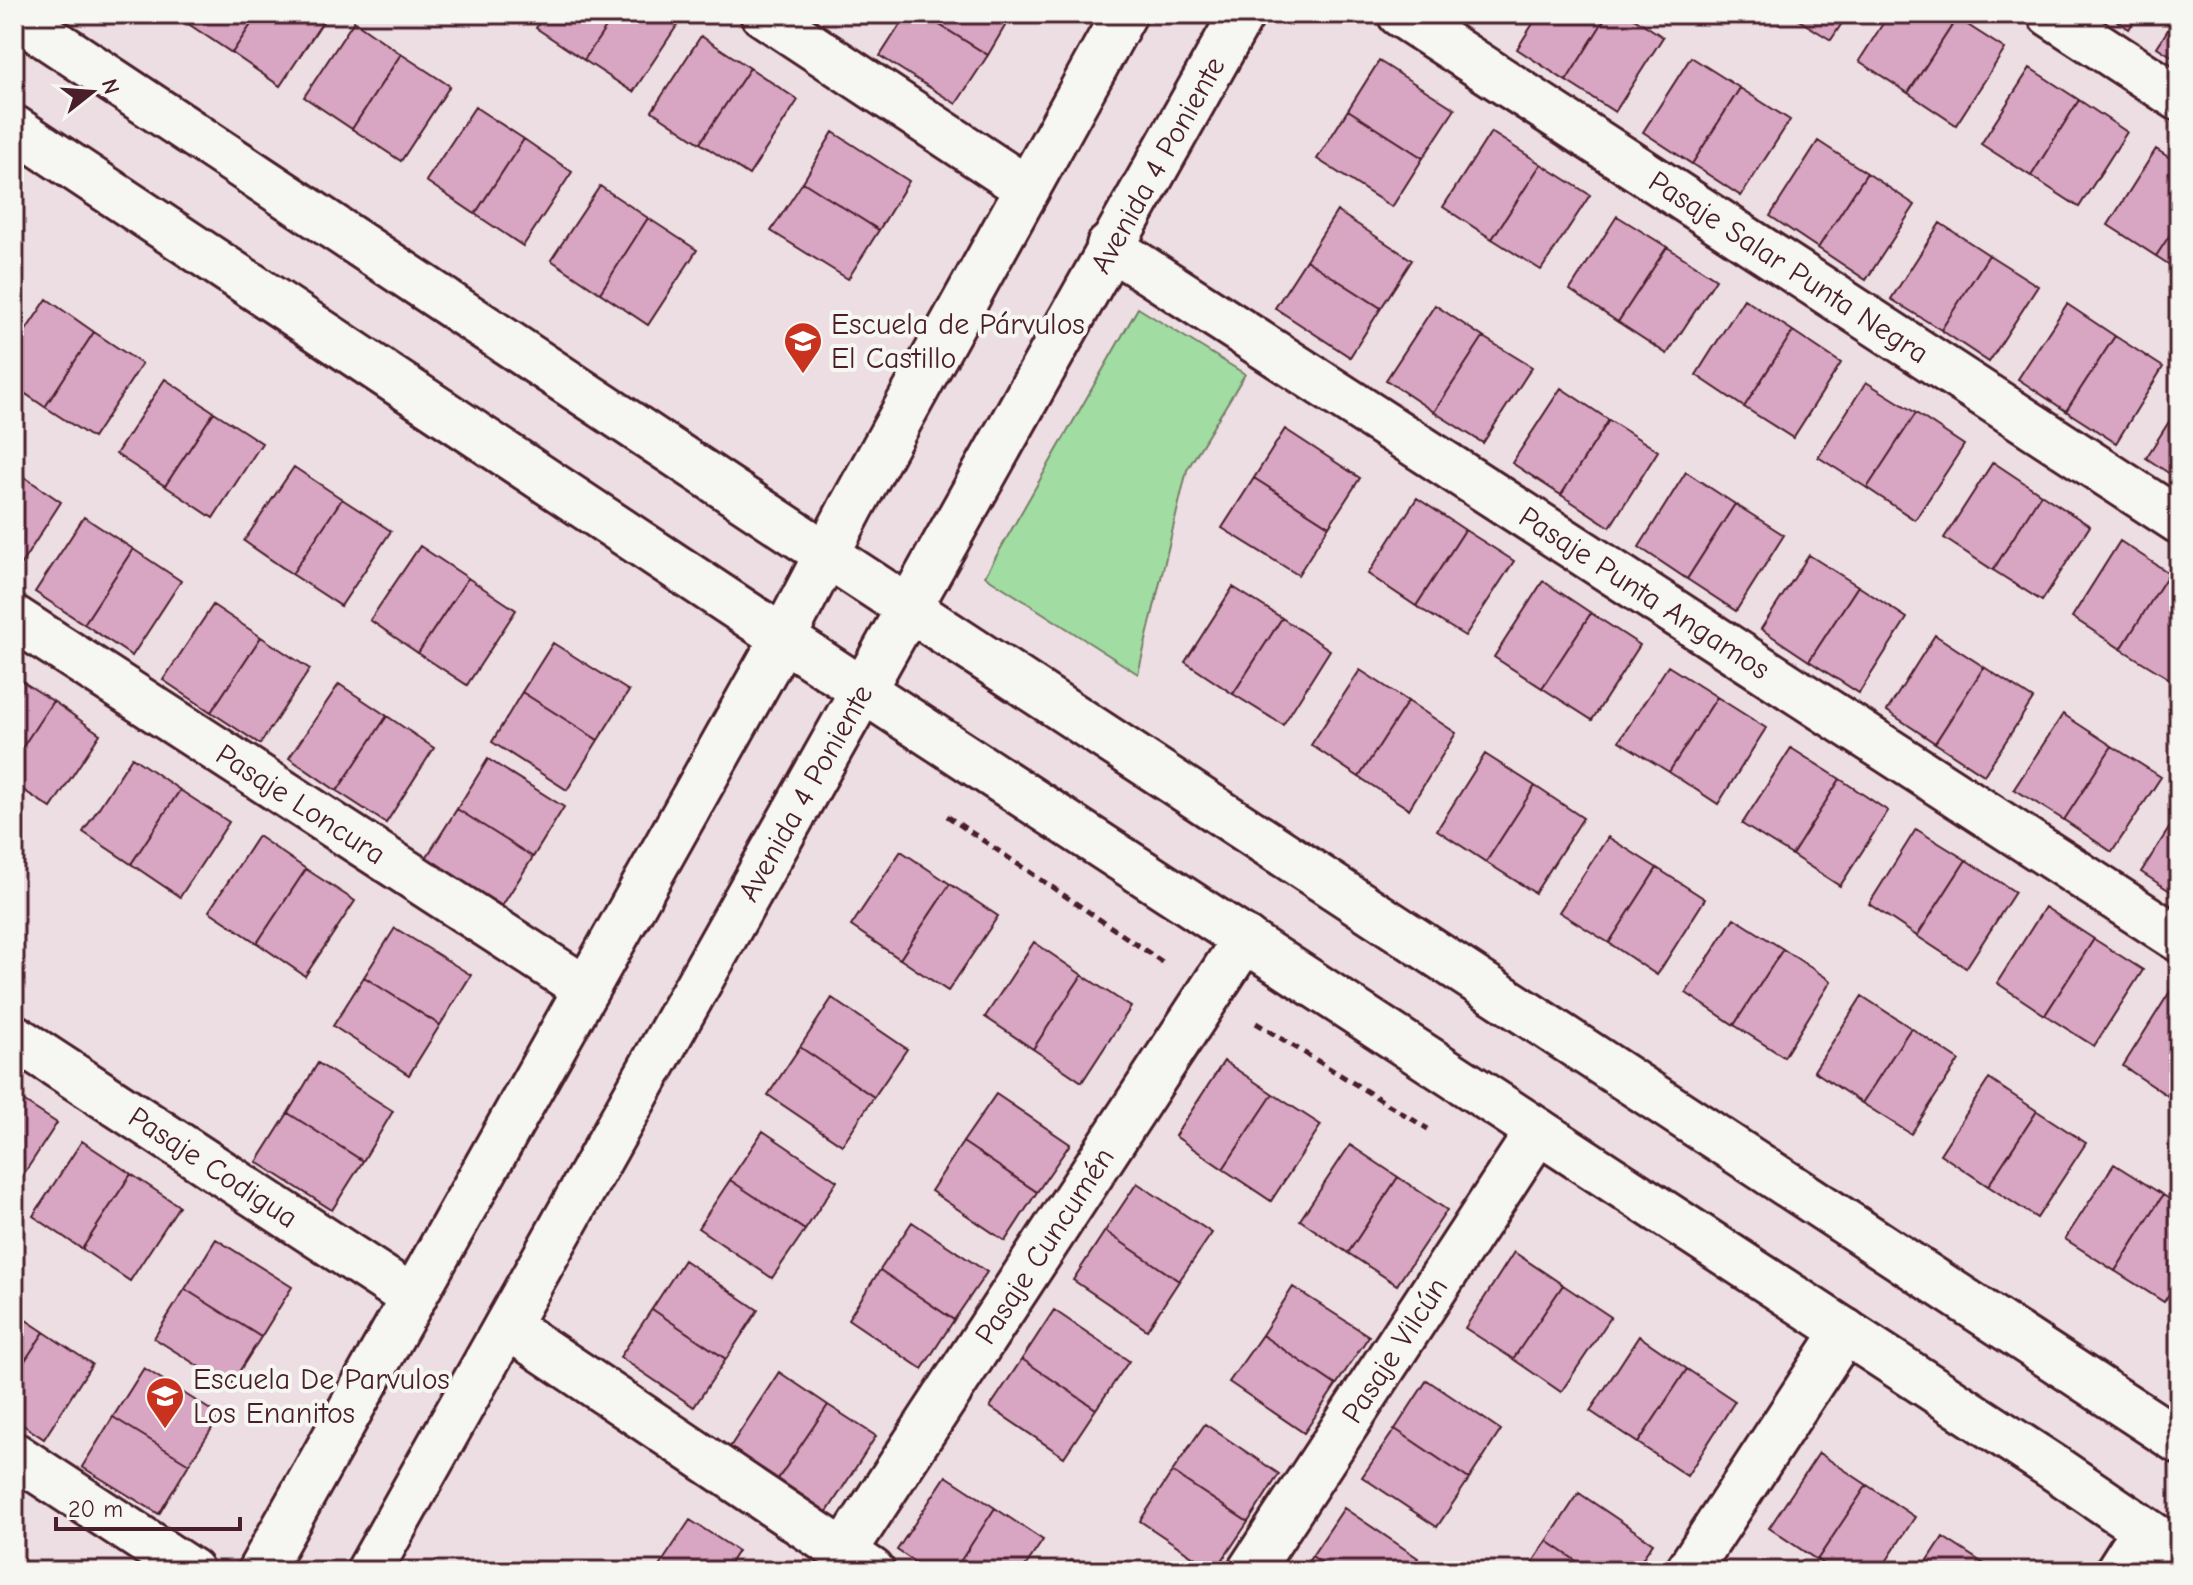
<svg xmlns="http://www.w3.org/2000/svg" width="2193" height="1585" font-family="'Comic Neue',sans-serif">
	<rect width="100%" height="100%" fill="#eddee4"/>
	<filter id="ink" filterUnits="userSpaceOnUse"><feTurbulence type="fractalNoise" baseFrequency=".0125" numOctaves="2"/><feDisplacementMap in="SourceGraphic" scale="16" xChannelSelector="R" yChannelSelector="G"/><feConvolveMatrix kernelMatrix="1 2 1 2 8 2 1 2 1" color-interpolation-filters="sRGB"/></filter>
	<g filter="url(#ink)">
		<!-- green -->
		<path fill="#a1dca2" stroke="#767e66" stroke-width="2" d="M1138 308 1245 374 1187 470 1138 674 985 576Z"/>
		<!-- building -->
		<path fill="#d8a5c2" stroke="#4a1f2b" stroke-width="2" d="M189 14H258L232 53 184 21Z
			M258 14H328L280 86 232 53Z
			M545 14H615L584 60 536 28Z
			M615 14H676L682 18 633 92 584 60Z
			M907 14H922L988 55 956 104 880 56Z
			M922 14H1012L988 55Z
			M1539 14H1608L1566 81 1517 49Z
			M1608 14H1628L1663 37 1615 112 1566 81Z
			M1789 14H1848L1831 40Z
			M1889 14H1951L1957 18 1908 93 1859 61Z
			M2107 14H2139L2129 29Z
			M2178 14H2179V61L2157 47Z
			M1957 18 2005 49 1956 125 1908 93Z
			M354 21 401 54 352 129 304 97Z
			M701 36 750 68 700 143 652 111Z
			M401 54 450 86 401 161 352 129Z
			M1691 57 1740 88 1692 164 1643 132Z
			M1379 61 1455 109 1423 158 1348 110Z
			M750 68 798 100 749 175 700 143Z
			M2030 68 2079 100 2031 176 1981 144Z
			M1740 88 1790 120 1741 196 1692 164Z
			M2079 100 2127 132 2079 207 2031 176Z
			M475 107 524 139 475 214 426 181Z
			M1348 110 1423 158 1392 207 1317 159Z
			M833 132 909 181 879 230 803 182Z
			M1491 132 1541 164 1492 239 1443 207Z
			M524 139 572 172 523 246 475 214Z
			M1818 141 1867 173 1818 248 1770 216Z
			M2156 149 2179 164V221L2156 256 2108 225Z
			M1541 164 1590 195 1541 270 1492 239Z
			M1867 173 1915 205 1866 280 1818 248Z
			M803 182 879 230 848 279 771 231Z
			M600 186 648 218 600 293 551 260Z
			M1337 211 1412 260 1381 308 1306 260Z
			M1617 216 1667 247 1618 322 1570 290Z
			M648 218 697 250 648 325 600 293Z
			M2179 221V271L2156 256Z
			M1940 223 1989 255 1941 330 1891 299Z
			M1667 247 1716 279 1667 354 1618 322Z
			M1989 255 2038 286 1989 362 1941 330Z
			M1306 260 1381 308 1350 357 1275 308Z
			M47 299 94 332 45 407 14 386V348Z
			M1744 299 1793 331 1744 407 1696 375Z
			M2067 304 2115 336 2066 411 2018 379Z
			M1435 305 1483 337 1434 412 1386 380Z
			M1793 331 1841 363 1793 438 1744 407Z
			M94 332 142 364 93 438 45 407Z
			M2115 336 2163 367 2116 443 2066 411Z
			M1483 337 1532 367 1483 443 1434 412Z
			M165 379 214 412 165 486 116 454Z
			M1866 382 1916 413 1867 488 1818 457Z
			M1561 388 1609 420 1561 495 1512 463Z
			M2179 406V480L2146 458Z
			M214 412 262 443 213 518 165 486Z
			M1916 413 1964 445 1915 520 1867 488Z
			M1609 420 1658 451 1610 527 1561 495Z
			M1285 429 1360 478 1329 526 1254 478Z
			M1993 462 2041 494 1993 570 1944 538Z
			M294 467 342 499 292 574 244 541Z
			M14 470 61 502 14 575Z
			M1686 472 1735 504 1687 579 1639 547Z
			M1254 478 1329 526 1298 575 1222 528Z
			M2041 494 2090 526 2042 601 1993 570Z
			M1417 498 1465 530 1416 606 1368 574Z
			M342 499 391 531 341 606 292 574Z
			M1735 504 1784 535 1736 611 1687 579Z
			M84 517 133 549 84 624 35 592Z
			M1465 530 1514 561 1465 636 1416 606Z
			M2120 541 2169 573 2121 649 2072 617Z
			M420 546 468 578 418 653 370 620Z
			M133 549 181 581 132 656 84 624Z
			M1809 555 1858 586 1809 661 1761 629Z
			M2169 573 2179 579V665L2170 679 2121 649Z
			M468 578 516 610 467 685 418 653Z
			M1543 581 1591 613 1542 688 1494 657Z
			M1858 586 1907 618 1859 693 1809 661Z
			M1233 587 1282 618 1233 694 1185 662Z
			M213 605 261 637 211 712 163 680Z
			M1591 613 1640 645 1592 720 1542 688Z
			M1282 618 1330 650 1283 725 1233 694Z
			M1935 635 1984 667 1935 743 1887 711Z
			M261 637 310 669 260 744 211 712Z
			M553 643 629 691 598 740 522 692Z
			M1668 666 1717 697 1669 772 1619 741Z
			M1984 667 2033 699 1984 775 1935 743Z
			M1360 670 1408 701 1359 777 1311 745Z
			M14 676 53 701 14 760Z
			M339 684 387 716 337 791 289 758Z
			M522 692 598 740 567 790 492 742Z
			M1717 697 1766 728 1718 804 1669 772Z
			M53 701 100 734 51 808 14 784V760Z
			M1408 701 1456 733 1409 809 1359 777Z
			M2063 714 2112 746 2064 820 2014 789Z
			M387 716 434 748 386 823 337 791Z
			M2112 746 2161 777 2112 852 2064 820Z
			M1791 748 1840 779 1792 855 1742 824Z
			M1485 754 1535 786 1486 862 1437 830Z
			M132 757 180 790 131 864 83 832Z
			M488 759 564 807 533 857 457 809Z
			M1840 779 1888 811 1840 886 1792 855Z
			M1535 786 1583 818 1535 893 1486 862Z
			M180 790 229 822 180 897 131 864Z
			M457 809 533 857 502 906 426 858Z
			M2179 813V897L2141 872Z
			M1916 829 1966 860 1917 936 1869 904Z
			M258 836 306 869 257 943 209 911Z
			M1608 837 1657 868 1609 943 1559 912Z
			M901 851 950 884 900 959 851 926Z
			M1966 860 2015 892 1966 968 1917 936Z
			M1657 868 1705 899 1657 975 1609 943Z
			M306 869 355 901 305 976 257 943Z
			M950 884 998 916 948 991 900 959Z
			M2045 907 2094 939 2045 1015 1997 983Z
			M1734 918 1783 949 1734 1025 1686 993Z
			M395 928 471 975 440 1025 364 977Z
			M2094 939 2143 970 2094 1046 2045 1015Z
			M1034 942 1082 975 1033 1049 985 1017Z
			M1783 949 1831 981 1784 1057 1734 1025Z
			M1082 975 1131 1007 1082 1082 1033 1049Z
			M364 977 440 1025 409 1075 333 1026Z
			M2171 990 2179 995V1086L2171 1098 2123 1066Z
			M1862 996 1911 1028 1862 1103 1814 1071Z
			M832 998 907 1049 874 1097 800 1047Z
			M1911 1028 1959 1060 1911 1134 1862 1103Z
			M800 1047 874 1097 842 1145 768 1095Z
			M1224 1061 1273 1094 1223 1169 1175 1136Z
			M318 1063 393 1111 363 1161 288 1113Z
			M1989 1079 2037 1111 1988 1186 1940 1154Z
			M996 1094 1070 1144 1037 1192 963 1142Z
			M1273 1094 1321 1125 1271 1201 1223 1169Z
			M14 1095 57 1123 14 1189Z
			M2037 1111 2086 1143 2037 1218 1988 1186Z
			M288 1113 363 1161 332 1210 257 1162Z
			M763 1131 837 1181 805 1230 730 1180Z
			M82 1141 131 1174 82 1249 33 1216Z
			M963 1142 1037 1192 1005 1241 931 1191Z
			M1350 1145 1398 1177 1348 1253 1300 1220Z
			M2114 1164 2163 1195 2115 1271 2065 1239Z
			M131 1174 179 1206 130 1281 82 1249Z
			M1398 1177 1447 1210 1397 1285 1348 1253Z
			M730 1180 805 1230 772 1278 698 1228Z
			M1137 1183 1212 1233 1179 1281 1105 1231Z
			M2163 1195 2179 1205V1278L2164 1302 2115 1271Z
			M912 1222 987 1272 954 1320 880 1270Z
			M1105 1231 1179 1281 1147 1330 1073 1280Z
			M216 1239 292 1287 261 1337 185 1289Z
			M1514 1252 1563 1285 1513 1359 1465 1328Z
			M684 1260 758 1310 726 1359 652 1309Z
			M880 1270 954 1320 922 1369 848 1319Z
			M1563 1285 1611 1317 1561 1392 1513 1359Z
			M1293 1287 1369 1336 1336 1385 1262 1335Z
			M185 1289 261 1337 230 1386 154 1338Z
			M652 1309 726 1359 694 1407 620 1357Z
			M1054 1310 1129 1361 1096 1409 1022 1359Z
			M14 1312 44 1332 14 1377Z
			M44 1332 92 1364 44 1439 14 1419V1377Z
			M1262 1335 1336 1385 1304 1433 1229 1382Z
			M1639 1336 1687 1369 1638 1443 1590 1411Z
			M1022 1359 1096 1409 1064 1457 990 1407Z
			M144 1368 220 1416 189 1464 113 1417Z
			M1687 1369 1735 1401 1687 1476 1638 1443Z
			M779 1372 828 1405 778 1479 730 1447Z
			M1427 1380 1501 1430 1469 1479 1395 1429Z
			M828 1405 876 1436 827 1512 778 1479Z
			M113 1417 189 1464 159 1514 82 1467Z
			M1205 1424 1279 1474 1248 1522 1172 1472Z
			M1395 1429 1469 1479 1437 1527 1362 1477Z
			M1819 1453 1867 1485 1817 1560 1769 1528Z
			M1172 1472 1248 1522 1215 1571 1140 1521Z
			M946 1476 995 1508 954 1571H928L897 1550Z
			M1867 1485 1915 1517 1880 1571H1834L1817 1560Z
			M1579 1493 1653 1543 1634 1571H1591L1547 1541Z
			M995 1508 1043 1540 1022 1571H954Z
			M1344 1508 1418 1558 1409 1571H1333L1312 1556Z
			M690 1520 738 1551 725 1571H656Z
			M1943 1537 1992 1569 1990 1571H1921Z
			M1547 1541 1591 1571H1527Z
			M1312 1556 1333 1571H1302Z
			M1071 1560 1087 1571H1063Z"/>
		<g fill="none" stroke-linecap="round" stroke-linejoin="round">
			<defs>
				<g id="minor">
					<path d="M763 14 1026 188"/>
					<path id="s1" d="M1400 14 2179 521"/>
					<path d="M2050 14 2179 98"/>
					<path d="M14 15 826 554"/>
					<path d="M14 128 783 638"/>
					<path id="s2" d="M1109 246 2179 939"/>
					<path id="s3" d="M14 618 586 989"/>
					<path id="s4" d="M14 1037 413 1298"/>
					<path d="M507 1326 872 1571"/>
					<path d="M14 1455 191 1571"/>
					<path id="s5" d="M844 1552 1245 939"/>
					<path id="s6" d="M1250 1571 1538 1131"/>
					<path d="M1688 1571 1845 1331"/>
					<path d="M2118 1571 2144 1530"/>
				</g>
				<g id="tertiary">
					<path d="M826 554 2179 1441"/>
					<path d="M783 638 2056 1469 2179 1553"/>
					<path d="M260 1571 783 638 852 506 1124 14"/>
					<path id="s7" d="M369 1571 1242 14"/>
				</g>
			</defs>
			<!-- minor casing -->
			<use href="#minor" stroke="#4a1f2b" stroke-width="50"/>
			<!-- tertiary casing -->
			<use href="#tertiary" stroke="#4a1f2b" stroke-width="50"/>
			<!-- path -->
			<path stroke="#4a1f2b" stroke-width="5" stroke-dasharray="8 6" stroke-linecap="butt" d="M947 816 1164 963
				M1256 1023 1428 1129"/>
			<!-- minor -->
			<use href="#minor" stroke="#f6f6f2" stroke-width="44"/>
			<!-- tertiary -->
			<use href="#tertiary" stroke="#f6f6f2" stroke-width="44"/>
		</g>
	</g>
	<!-- icons -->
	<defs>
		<symbol id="school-pin" viewBox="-11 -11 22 30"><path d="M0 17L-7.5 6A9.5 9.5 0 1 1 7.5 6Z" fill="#c8321e" stroke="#f6f6f2"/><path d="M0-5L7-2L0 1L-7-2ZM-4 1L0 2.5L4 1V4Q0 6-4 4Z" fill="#fff"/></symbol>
	</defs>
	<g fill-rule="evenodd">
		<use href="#school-pin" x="781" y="319" width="44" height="60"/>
		<use href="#school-pin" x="143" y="1374" width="44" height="60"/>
	</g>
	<g text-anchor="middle" stroke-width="8" stroke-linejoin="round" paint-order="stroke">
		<!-- street labels -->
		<g font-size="30" fill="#4a1f2b" stroke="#f6f6f2">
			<text dy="10" stroke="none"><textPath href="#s7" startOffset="1612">Avenida 4 Poniente</textPath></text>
			<text dy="10" stroke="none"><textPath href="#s1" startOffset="464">Pasaje Salar Punta Negra</textPath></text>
			<text dy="10" stroke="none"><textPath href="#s2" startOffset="638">Pasaje Punta Angamos</textPath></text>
			<text dy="10" stroke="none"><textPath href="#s7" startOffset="892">Avenida 4 Poniente</textPath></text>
			<text dy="10" stroke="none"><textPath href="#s3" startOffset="342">Pasaje Loncura</textPath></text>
			<text dy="10" stroke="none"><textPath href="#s4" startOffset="238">Pasaje Codigua</textPath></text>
			<text dy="10" stroke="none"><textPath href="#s5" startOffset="366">Pasaje Cuncumén</textPath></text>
			<text dy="10" stroke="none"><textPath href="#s6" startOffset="264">Pasaje Vilcún</textPath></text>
		</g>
		<!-- poi labels -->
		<g font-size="30" fill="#4a1f2b" stroke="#f6f6f2" text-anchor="start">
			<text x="831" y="334">Escuela de Párvulos<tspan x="831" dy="34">El Castillo</tspan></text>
			<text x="193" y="1389">Escuela De Parvulos<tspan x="193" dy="34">Los Enanitos</tspan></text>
		</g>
	</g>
	<!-- margin -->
	<rect width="2193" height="1585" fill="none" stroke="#f6f6f2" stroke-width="48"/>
	<rect x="24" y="24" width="2145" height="1537" fill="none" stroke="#4a1f2b" stroke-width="3" filter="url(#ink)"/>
	<!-- north arrow -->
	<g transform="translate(92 92) rotate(73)" stroke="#f6f6f2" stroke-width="6" paint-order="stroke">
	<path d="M0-6L14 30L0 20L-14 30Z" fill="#4a1f2b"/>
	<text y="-12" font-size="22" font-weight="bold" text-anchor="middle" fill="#4a1f2b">N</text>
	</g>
	<!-- scale -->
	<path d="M56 1517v12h184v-12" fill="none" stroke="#4a1f2b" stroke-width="4"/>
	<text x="68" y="1517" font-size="24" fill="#4a1f2b" stroke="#f6f6f2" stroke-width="6" paint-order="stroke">20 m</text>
</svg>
